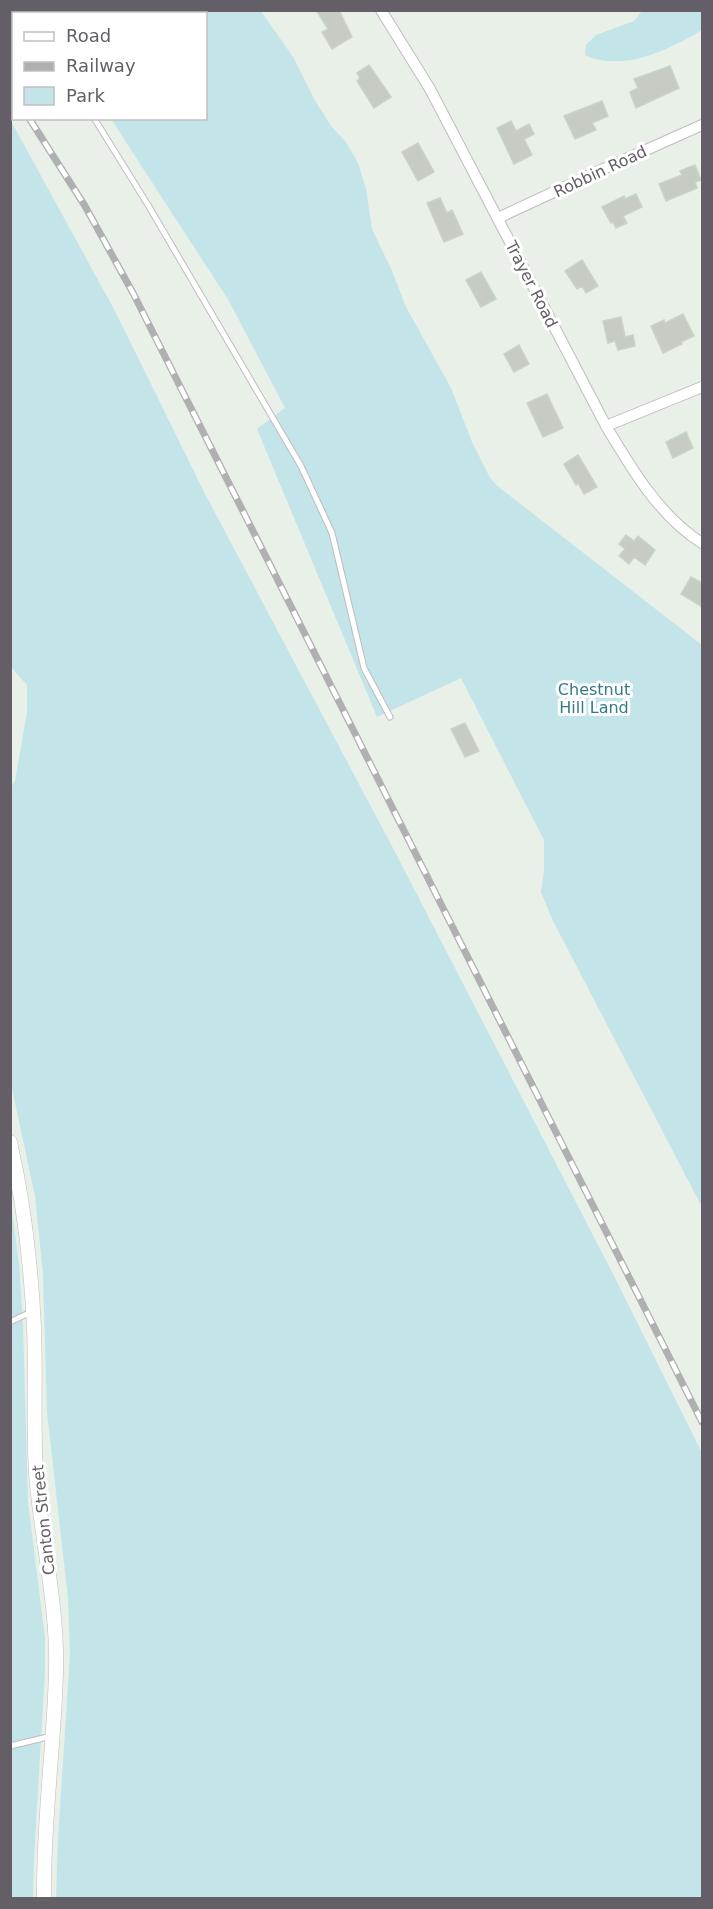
<svg xmlns="http://www.w3.org/2000/svg" width="713" height="1909" font-family="'DejaVu Sans',sans-serif">
	<rect width="100%" height="100%" fill="#e8f0e7"/>
	<!-- green -->
	<path fill="#c3e4e8" d="M643 10 702 11V30C670 49 623 73 585 55L586 45 596 35 634 21Z
		M11 11H93L90 14H14L13 39 11 35Z
		M202 11H261L293 57 314 99 331 126 346 142 358 163 366 189 372 229 392 271 406 307 451 388 472 442 489 476 496 485 702 645V1207L553 921 541 892 544 872V840L461 678 377 717 257 429 285 408 229 301 113 122V118H206V14L202 13Z
		M11 121 116 313 204 492 395 852 613 1274 702 1453V1898H56L58 1839 70 1655 68 1598 47 1412 43 1274 35 1196 11 1084 10 788 15 781 27 713V685L10 666Z
		M10 1198 19 1263 23 1325 28 1502 45 1638V1671L34 1858 33 1898H10Z"/>
	<!-- building -->
	<path fill="#c6cbc3" stroke="#c8d5c5" stroke-width="1.5" d="M316 10H339L352 37 332 49 322 32 328 29Z
		M369 65 391 97 374 108 357 81 360 78 357 73Z
		M670 66 679 88 636 108 630 92 638 88 634 79Z
		M602 101 608 116 592 123 596 130 575 139 564 116Z
		M511 121 516 131 529 124 534 134 524 139 532 155 514 164 497 128Z
		M418 143 434 172 418 181 402 152Z
		M695 165 701 180 695 182 697 188 666 201 659 184 682 175 680 171Z
		M636 194 642 207 623 216 627 223 616 228 613 222 611 223 602 207 624 196 625 199Z
		M440 198 447 213 452 210 463 234 444 242 427 203Z
		M582 260 598 286 586 293 582 286 577 289 565 271Z
		M481 272 496 299 481 307 466 280Z
		M683 314 694 336 681 342 682 344 663 353 651 326 664 320 665 323Z
		M621 317 625 337 633 335 635 346 618 350 615 341 608 343 603 321Z
		M519 345 529 364 514 372 504 354Z
		M547 394 563 428 543 437 527 403Z
		M686 432 693 448 673 458 666 442Z
		M578 455 597 487 584 494 578 483 576 485 564 464Z
		M626 535 634 541 638 536 655 550 645 565 634 557 629 564 619 556 625 549 619 544Z
		M691 577 702 583V607L681 594Z
		M465 723 479 751 465 757 451 729Z"/>
	<g fill="none" stroke-linecap="round" stroke-linejoin="round">
		<defs>
			<path id="service" d="M21 10 23 14
				M94 118 148 205 301 466 332 533 364 668 390 717
				M10 1322 31 1312
				M10 1746 52 1736"/>
			<path id="minor" d="M381 10 430 89 606 426C631 468 660 517 702 543
				M498 218 599 171 702 125
				M606 426 702 387"/>
			<path id="tertiary" d="M10 1142C24 1203 31 1265 34 1327 36 1376 33 1424 36 1473 41 1539 58 1605 56 1672 54 1747 43 1823 44 1898"/>
		</defs>
		<!-- service casing -->
		<use href="#service" stroke="#c1bbc2" stroke-width="7"/>
		<!-- minor casing -->
		<use href="#minor" stroke="#c1bbc2" stroke-width="12"/>
		<!-- tertiary casing -->
		<use href="#tertiary" stroke="#c1bbc2" stroke-width="15"/>
		<!-- service -->
		<use href="#service" stroke="#fff" stroke-width="5"/>
		<!-- minor -->
		<use href="#minor" stroke="#fff" stroke-width="10"/>
		<!-- tertiary -->
		<use href="#tertiary" stroke="#fff" stroke-width="14"/>
		<defs>
			<path id="rail" d="M10 74 14 79
				M10 89 14 94
				M29 118 85 206 133 293 702 1422"/>
		</defs>
		<!-- rail casing -->
		<use href="#rail" stroke="#b0afb1" stroke-width="7"/>
		<!-- rail -->
		<use href="#rail" stroke="#fff" stroke-width="4.5" stroke-dasharray="14" stroke-linecap="butt"/>
	</g>
	<g text-anchor="middle" stroke-width="6" stroke-linejoin="round" paint-order="stroke">
		<!-- street labels -->
		<g font-size="16" fill="#645e67" stroke="#fff">
			<text transform="translate(600 171) rotate(-25)" y="6">Robbin Road</text>
			<text transform="translate(532 284) rotate(63)" y="6">Trayer Road</text>
			<text transform="translate(43 1520) rotate(-96)" y="6">Canton Street</text>
		</g>
		<!-- park labels -->
		<g font-size="16" fill="#357b87" stroke="#fff">
			<text x="594" y="695">Chestnut<tspan x="594" dy="18">Hill Land</tspan></text>
		</g>
	</g>
	<!-- border -->
	<rect width="713" height="1909" fill="none" stroke="#645e67" stroke-width="24"/>
	<!-- legend -->
	<rect x="12" y="12" width="195" height="108" fill="#ffffff" stroke="#c1bfc2" stroke-width="1.5"/>
	<rect x="24" y="32" width="30" height="9" fill="#ffffff" stroke="#c1bfc2" stroke-width="1.5"/>
	<text x="66" y="42" font-size="18" fill="#645e67">Road</text>
	<rect x="24" y="62" width="30" height="9" fill="#b0afb1" stroke="#c1bfc2" stroke-width="1.5"/>
	<text x="66" y="72" font-size="18" fill="#645e67">Railway</text>
	<rect x="24" y="87" width="30" height="18" fill="#c3e4e8" stroke="#c1bfc2" stroke-width="1.5"/>
	<text x="66" y="102" font-size="18" fill="#645e67">Park</text>
</svg>
